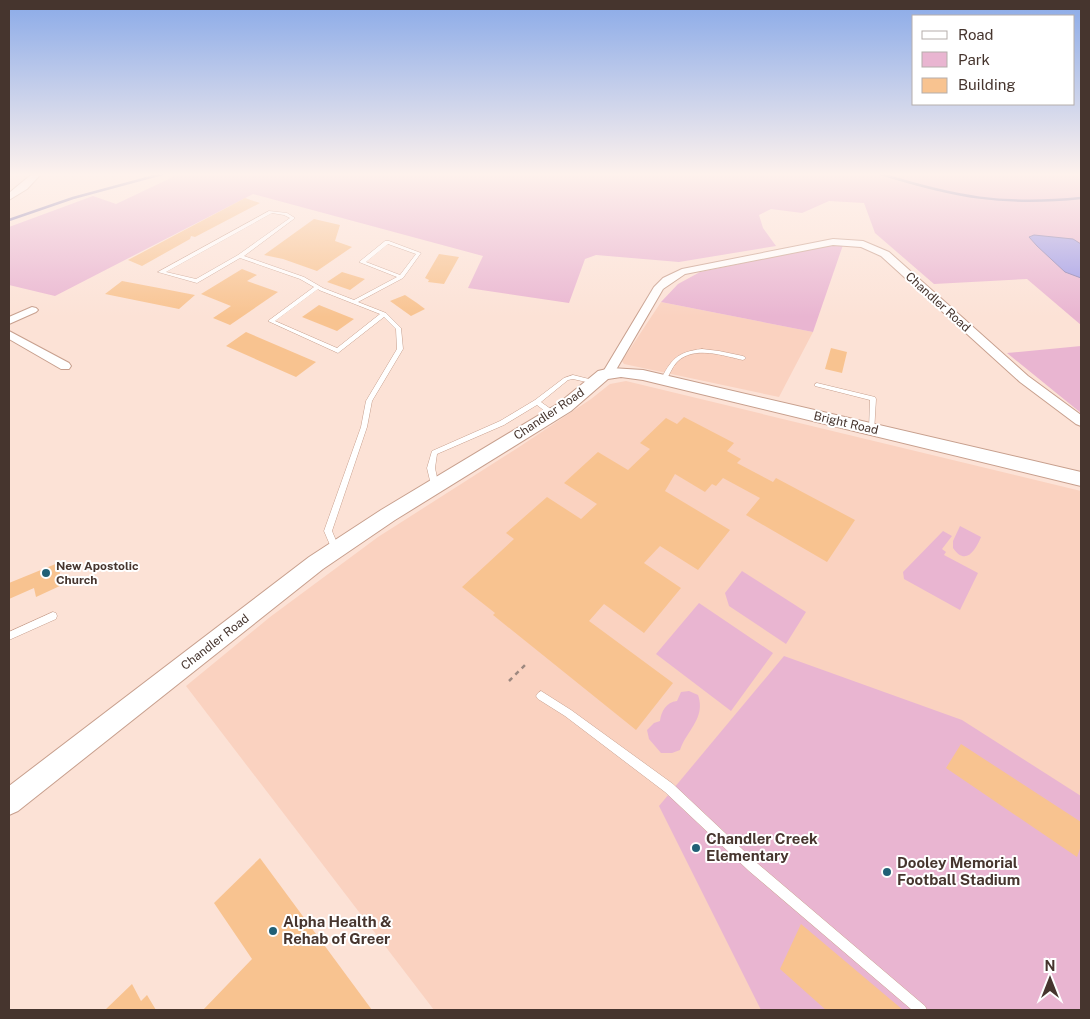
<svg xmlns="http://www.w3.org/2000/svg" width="1090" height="1019" font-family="'Public Sans',sans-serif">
	<rect width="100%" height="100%" fill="#fce2d6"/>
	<!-- built -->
	<path fill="#fad2c0" d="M661 302 813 332 779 397 624 364 622 361Z
		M626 381 1081 491V1010H434L186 686 270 617 378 537 516 449 591 399 610 384Z"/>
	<!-- green -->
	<path fill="#e9b5d1" d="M173 174H1081V325L1027 279 934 284 875 233 864 203 829 201 802 213 771 209 759 215 763 228 776 246 679 262 596 255 585 259 569 303 468 288 483 256 253 194 55 296 9 285V227L93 196 116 204 173 177Z
		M830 245H843L813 332 661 302 678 284 700 272Z
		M1081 346V413L1007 353Z
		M960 526 981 537C976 549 966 567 953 548V541Z
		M943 531 952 536 942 549 946 552 944 555 978 573 960 610 904 579 903 572Z
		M742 571 806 612 786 644 729 606 725 593Z
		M699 603 773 653 731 711 656 654Z
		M784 656 962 720 1081 796V1010H761L659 806Z
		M689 691 698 695C706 718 687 730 680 750L672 753H661L649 739 647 730 654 723 660 721C661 712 666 702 677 701L681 692Z"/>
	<!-- water -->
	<path fill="#9e9ae8" stroke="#847cb0" d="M1034 235 1073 239 1081 244V278L1065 272 1037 246 1029 237Z"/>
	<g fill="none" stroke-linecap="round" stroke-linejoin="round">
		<!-- stream -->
		<path stroke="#847cb0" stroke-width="2.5" d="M881 174C955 197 1003 206 1081 198
			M9 220 73 198 162 174"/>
	</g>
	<!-- building -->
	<path fill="#f8c390" d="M245 198 260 203 195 237 191 236 190 239 142 266 128 260Z
		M314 219 340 225 335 241 352 247 317 271 283 259 264 255Z
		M439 254 459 257 444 284 428 282 429 280 425 278Z
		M242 269 257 275 247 281 278 292 230 325 213 318 231 306 201 294Z
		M342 272 365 279 350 290 327 282Z
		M122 281 159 288 195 295 179 309 105 294Z
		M405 295 417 303 425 309 411 316 390 301Z
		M319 305 354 319 337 331 302 317Z
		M246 332 316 362 296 377 226 346Z
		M831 348 847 352 842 373 825 369Z
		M684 417 734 443 727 451 741 459 737 463 773 482 776 478 855 520 827 562 746 515 760 498 723 478 716 486 712 484 705 492 675 474 665 491 730 530 698 570 660 546 644 563 681 588 644 633 604 604 589 621 673 683 636 730 493 615 495 613 462 587 514 539 506 533 547 497 581 519 597 504 564 483 598 452 628 470 650 449 640 443 666 418 677 424Z
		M58 563 62 585 36 597 34 588 9 599V583Z
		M961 744 1081 822V846L1077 857 946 768Z
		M260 858 372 1010H203L252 959 214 903Z
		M801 924 903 1010H826L780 969Z
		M132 984 141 1001 147 995 156 1010H105Z"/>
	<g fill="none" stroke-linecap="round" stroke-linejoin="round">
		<defs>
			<path id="service" d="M269 211 287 213 295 218 244 256 304 277 323 288 354 300 397 277 359 262 385 241H389L421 253 403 278 358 302 386 313 401 328 403 349 372 401 367 427 332 531 340 550 339 552 336 553 333 552 324 531 361 427 366 401 397 349 396 329 384 317 338 353 268 321 314 287 300 279 240 258 197 283 158 272ZM272 213 284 215 290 218 238 255 196 279 166 272ZM388 244 416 254 400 275 366 262ZM318 289 319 290 380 314 337 348 275 321Z
				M702 349 719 351 743 356 746 358 743 360C724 356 694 345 677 362 672 367 669 376 665 382H661L660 381C671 360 676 352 702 349Z
				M573 375 597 381 598 382 595 384 573 379 568 380 541 402 555 412 556 414 555 416H551L537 405 504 425 437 454 435 468 439 487 438 489H432L427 468 432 451 500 421 535 400 564 378Z
				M817 383 875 397 876 399 874 432H870L869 430 870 400 815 386V384Z
				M53 612 56 613 57 616 56 619 9 640V632Z
				M541 691 571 710 673 784 757 863 925 1006 927 1010H912L749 871 665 792 565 716 538 699 536 696 538 693Z"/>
			<path id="minor" d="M32 174H41L27 189 9 200V193Z
				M833 239 863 241 889 252 1028 376 1081 415V426L1076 424 1020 382 881 256 861 247 833 245 685 274 663 289 613 375H605L603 372 654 287 663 278 682 269Z
				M32 307 36 308 38 310 36 312 9 324V317Z
				M9 331 69 363 71 366 69 369H61L9 339Z"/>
			<path id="tertiary" d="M611 368 643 370 1081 472V486L643 380 621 377 608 379 571 411 395 520 323 569 18 811 9 815V786L309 557 381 510 559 403 598 371Z"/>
		</defs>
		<!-- service casing -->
		<use href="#service" stroke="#c79f8d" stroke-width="1"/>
		<!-- minor casing -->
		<use href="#minor" stroke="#c79f8d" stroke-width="2"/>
		<!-- tertiary casing -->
		<use href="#tertiary" stroke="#c79f8d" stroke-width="2"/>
		<!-- path -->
		<path stroke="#9d887f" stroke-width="2.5" stroke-dasharray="4.5 4.5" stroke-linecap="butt" d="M509 681 525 665"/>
		<!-- service -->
		<use href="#service" fill="#fff" fill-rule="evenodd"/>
		<!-- minor -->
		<use href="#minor" fill="#fff" fill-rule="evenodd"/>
		<!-- tertiary -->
		<use href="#tertiary" fill="#fff" fill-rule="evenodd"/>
	</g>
	<!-- sky -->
	<linearGradient id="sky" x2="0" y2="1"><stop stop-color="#8aaae8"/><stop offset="0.55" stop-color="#fef2ed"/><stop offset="1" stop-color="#fef2ed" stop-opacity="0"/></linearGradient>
	<rect width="1090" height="317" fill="url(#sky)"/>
	<!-- markers -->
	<g fill="#216076" stroke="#fff" stroke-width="2">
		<circle cx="46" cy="573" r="5"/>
		<circle cx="696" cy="848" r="5"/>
		<circle cx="887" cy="872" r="5"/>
		<circle cx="273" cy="931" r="5"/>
	</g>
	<g text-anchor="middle" stroke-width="4" stroke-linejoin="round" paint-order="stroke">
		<!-- street labels -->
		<g font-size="12" fill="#46352e" stroke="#fff">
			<text transform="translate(938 302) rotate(42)" y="4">Chandler Road</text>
			<text transform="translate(549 414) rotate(-34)" y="4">Chandler Road</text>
			<text transform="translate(846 423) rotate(13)" y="4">Bright Road</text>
			<text transform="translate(215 642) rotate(-38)" y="4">Chandler Road</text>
		</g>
		<!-- poi labels -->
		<g font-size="12" font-weight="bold" fill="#46352e" stroke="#fff" text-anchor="start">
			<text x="56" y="570">New Apostolic<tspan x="56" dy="14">Church</tspan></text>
		</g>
		<!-- near-poi labels -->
		<g font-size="15" font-weight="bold" fill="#46352e" stroke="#fff" text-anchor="start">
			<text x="706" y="844">Chandler Creek<tspan x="706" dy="17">Elementary</tspan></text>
			<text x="897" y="868">Dooley Memorial<tspan x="897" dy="17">Football Stadium</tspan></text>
			<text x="283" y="927">Alpha Health &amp;<tspan x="283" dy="17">Rehab of Greer</tspan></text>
		</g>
	</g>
	<!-- border -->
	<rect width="1090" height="1019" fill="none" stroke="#46352e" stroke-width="20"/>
	<!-- legend -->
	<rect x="912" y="15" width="162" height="90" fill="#ffffff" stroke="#b5aeab"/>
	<rect x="922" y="31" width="25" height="8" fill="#ffffff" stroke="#b5aeab"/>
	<text x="958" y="40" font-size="15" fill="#46352e">Road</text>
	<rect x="922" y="52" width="25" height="15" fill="#e9b5d1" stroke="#b5aeab"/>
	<text x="958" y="65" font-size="15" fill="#46352e">Park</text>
	<rect x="922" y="78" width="25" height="15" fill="#f8c390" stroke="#b5aeab"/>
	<text x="958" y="90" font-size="15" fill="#46352e">Building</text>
	<!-- north arrow -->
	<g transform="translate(1050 979)" stroke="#ffffff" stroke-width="4" paint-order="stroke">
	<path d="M0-4L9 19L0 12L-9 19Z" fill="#46352e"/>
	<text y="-8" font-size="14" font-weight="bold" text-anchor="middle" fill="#46352e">N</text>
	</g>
</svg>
